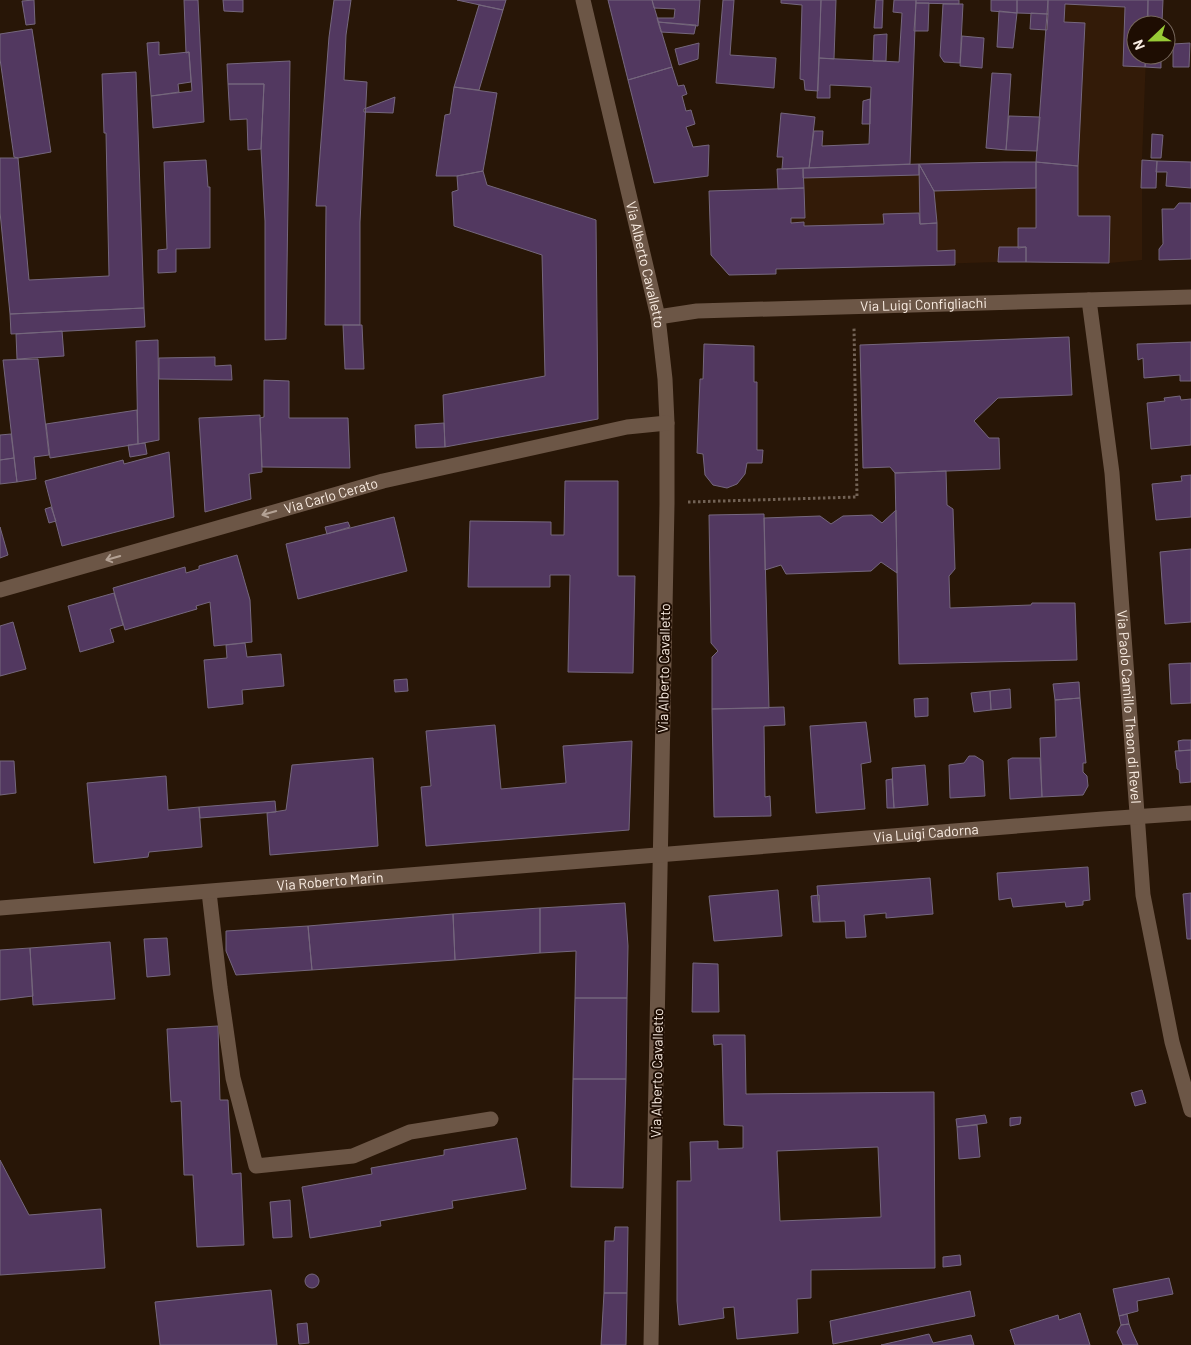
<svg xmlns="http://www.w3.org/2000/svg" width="1191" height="1345" font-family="Barlow,sans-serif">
	<rect width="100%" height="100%" fill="#281607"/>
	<!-- built -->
	<path fill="#331b08" d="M1048 0H1148L1147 25H1136V55H1146L1142 160V260L1109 263 998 262 776 269V274L729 275 711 255 709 191 777 189V169L910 164 1036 162Z"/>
	<!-- building -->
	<path fill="#523860" stroke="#75677d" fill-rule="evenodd" d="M34 0 35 24 26 25 22 1Z
		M184 0H198L204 122 153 128 151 96 192 91 189 52 186 53Z
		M223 0H243V12L224 11Z
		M334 0H351L346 35 344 80 367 82 360 222V325H325L326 206H316L329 37Z
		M457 0H506L503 10Z
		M608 0H652L672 67 628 80Z
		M652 0H700L698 26 658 22 657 18H674L675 9 654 8Z
		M723 0H734L730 55 776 58 774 88 716 83Z
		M781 0H821L818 91 805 90 804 80 800 79 802 5 781 3Z
		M821 0H836L834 59 819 58Z
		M876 0H883L882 28H874Z
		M894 0H916L910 164 809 168 814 131H823L822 146 869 144 871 87 830 85V98H817L819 58 899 62 902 13 893 12Z
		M916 0H959V4L916 3Z
		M991 0H1017V13L991 11Z
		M1017 0H1048V14L1017 13Z
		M1048 0H1148L1147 25H1136V55H1146L1145 67 1123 66 1125 7 1065 4 1064 22 1085 23 1078 166 1036 162Z
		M1148 0H1163L1162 22H1148Z
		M916 3H929L928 31H914Z
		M943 4H963L960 63 944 62 940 56Z
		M479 5 503 10 479 90 454 87Z
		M999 11 1017 13 1013 48 997 47Z
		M1031 13 1048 14 1047 30 1030 29Z
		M658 22 696 25 694 34 661 32Z
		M32 29 51 152 18 158 14 157 0 59V34Z
		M887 34 886 61H873L874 35Z
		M962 36 984 38 982 68 960 66Z
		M159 42V55L189 52 191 82 178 84 179 92 151 96 147 43Z
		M699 43 698 59 679 65 675 49Z
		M1190 43 1189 67H1173V44Z
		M1146 55H1161V68L1145 67Z
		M290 61 286 339 265 340V221L261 149 264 84H228L227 64Z
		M672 67 678 86 684 85 687 94 682 96 686 111 691 110 695 124 686 127 693 147 709 145 708 176 654 183 628 80Z
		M136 72 144 308 10 314 0 212V158H18L29 280 109 276 106 133H104L102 74Z
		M992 73 1011 74 1006 150 986 148Z
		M228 84H264L261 149 248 150 247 119 230 120Z
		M454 87 497 93 483 171 457 176H436L445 115 450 114Z
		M395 97 393 113 364 112V109Z
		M870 99V124H862L863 101Z
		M781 113 815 117 809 168 782 169 783 157H777Z
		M1009 116 1040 117 1037 151 1006 150Z
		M1152 134 1163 135 1161 158H1151Z
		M206 160 208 187H210V248L176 249V272L158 273V250L167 249 164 162Z
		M1142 160 1157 161 1156 188H1141Z
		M1157 161 1191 162V188L1166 186 1167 172H1156Z
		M1004 162H1036V188L934 191 919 164Z
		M1036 162 1078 166V216H1110L1109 263 1026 262V247L1018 248V228H1036Z
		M919 164 934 191 937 223 920 224Z
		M919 164V175L803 178V168Z
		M803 168 804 188 778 189 777 169Z
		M483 171 487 185 596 220 598 419 445 447 443 395 545 376 542 255 454 226 452 192 458 190 457 176Z
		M804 188 805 218H791V223L804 222V226L884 224 883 214 919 213 920 224 937 223V251L955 250V265L776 269V274L729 275 711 255 709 191Z
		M1179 203H1191V259L1159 260V249L1163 244 1162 209H1174Z
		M999 247H1026V262H998Z
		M144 308 145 327 11 334 10 314Z
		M343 325H362L364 369H345Z
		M62 331 64 356 17 359 16 334Z
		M1069 337 1072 395 998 398 974 421 989 438H999L1000 469 895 473 890 467 863 468 860 345Z
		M158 340 159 440 138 444 136 341Z
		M1191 342V381H1180V375L1144 378 1143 358 1138 360 1137 344Z
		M704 344 754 346V382H757V450H763L762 463H747L745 474 737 484 727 488 713 485 705 475 703 454 697 453 700 379H703Z
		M215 357V366L231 365 232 380 159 379V358Z
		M38 359 49 455 34 457 36 479 17 482 3 360Z
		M264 380 289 381V418H348L350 468 262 467 260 418 264 417Z
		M1180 396 1181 400 1191 399V445L1151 449 1147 403 1165 401 1164 398Z
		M137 410 138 444 50 458 46 424Z
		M260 415 262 472 249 474 251 499 205 512 199 418Z
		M444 423 445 447 416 448 415 425Z
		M11 434 14 458 0 460V435Z
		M145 443 147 454 130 457 128 445Z
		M169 452 174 517 62 546 45 481 123 460 124 464Z
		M14 458 17 482 0 484V460Z
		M946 471 947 505 953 509 955 569 949 576 950 608 1031 605 1032 603H1075L1077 660 899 664 895 473Z
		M1191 475V517L1156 520 1152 484 1182 481 1181 476Z
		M565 481H618V576H635L633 673 568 672 570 575H550V587H468L470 521 551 522V535H564Z
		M51 507 56 521 49 523 45 509Z
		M896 510 897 573 881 562 871 571 786 574 781 565 765 570 764 518 820 516 831 524 843 516 872 515 882 523Z
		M764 514 769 708 712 709V657L718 651 711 643 709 515Z
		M394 517 407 571 298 599 286 544Z
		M348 522 350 527 327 534 325 527Z
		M0 527 8 555 0 558Z
		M1191 549V622L1165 624 1160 552Z
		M237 555 250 600 252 642 214 646 210 602 196 606 197 609 125 630 113 588 185 567 186 573 199 569V566Z
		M114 593 123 625 110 629 114 642 80 652 68 606Z
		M13 622 26 669 0 676V626Z
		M245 643 247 657 281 654 284 686 242 690 243 704 208 708 204 660 227 658 226 645Z
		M1191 663V703L1171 704 1169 664Z
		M407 679 408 691 395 692 394 680Z
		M1079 682 1080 698 1055 700 1053 684Z
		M1010 689 1011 708 991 710 990 691Z
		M990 691 991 710 974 712 971 693Z
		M928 698V716L915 717 914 699Z
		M1080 698 1086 763H1083V772L1087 776 1088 786 1083 795 1042 797 1040 738 1056 737 1055 700Z
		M784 707 785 725 764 726 765 797 770 796 771 816 714 817 712 709Z
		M866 722 871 762 861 764 865 809 816 813 810 726Z
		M495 725 501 789 566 783 563 746 632 741 629 830 426 846 421 787 431 786 426 731Z
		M1183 740H1191V750L1179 751 1178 741Z
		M1191 750V782L1180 783 1179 770 1177 769 1175 751Z
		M969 756H975L983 761 985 796 950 798 949 765 964 763Z
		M373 758 378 846 270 855 267 813 286 810 292 765Z
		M1012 758H1040L1042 797 1010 799 1008 760Z
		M0 761H14L16 793 0 795Z
		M925 765 928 805 894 808 892 768Z
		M166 776 168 810 199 807 202 847 149 852 148 857 94 863 87 783Z
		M892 779 894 808H887L886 780Z
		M275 801 276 812 200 818 199 807Z
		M1088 867 1090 900 1083 901V905L1066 907 1065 902 1013 907 1011 898 999 900 997 873Z
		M930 878 933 914 886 918V913L864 915 866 937 846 938 845 921 820 922 817 886Z
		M778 890 782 936 714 941 709 896Z
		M1191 893V939H1187L1183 894Z
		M819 895 820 922H813L811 896Z
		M625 903 628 946 627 998H575L576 951 540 953V908Z
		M540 908V953L455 960 453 914Z
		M453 914 455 960 312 970 308 926Z
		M308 926 312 970 236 975 226 951V931Z
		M167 938 170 975 147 977 144 939Z
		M110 942 115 999 33 1005 30 948Z
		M30 948 33 996 0 1000V950Z
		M693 963 718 964 719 1012H692Z
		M575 998H627L626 1079H573Z
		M218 1026 220 1100H228L232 1174 241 1173 244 1245 197 1247 193 1175H184L181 1101 171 1102 167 1029Z
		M713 1035H745L746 1094 934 1092 935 1268 811 1270V1298L797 1299 798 1333 737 1339 734 1307 723 1308 724 1318 679 1325 677 1301V1181H691L690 1142 718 1141V1149L743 1148V1126L724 1125 722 1044 714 1045ZM878 1147 881 1217 780 1221 777 1151Z
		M573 1079H626L623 1188 571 1187Z
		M1142 1090 1146 1103 1135 1106 1131 1093Z
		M985 1115 987 1123 957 1127 956 1119Z
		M1021 1117 1020 1124 1010 1126V1118Z
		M977 1125 980 1157 959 1159 957 1127Z
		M517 1138 526 1189 452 1201 453 1208 380 1221 381 1226 310 1238 302 1187 372 1174 371 1168 444 1155V1150Z
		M0 1160 29 1215 101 1209 105 1268 0 1275Z
		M290 1200 292 1237 273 1238 270 1202Z
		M615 1227H628L627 1293H604L605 1241H614Z
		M960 1255 961 1265 943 1267V1257Z
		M305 1281a7 7 0 1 1 14 0a7 7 0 1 1-14 0Z
		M1169 1278 1173 1294 1137 1301 1138 1311 1119 1316 1113 1289Z
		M271 1290 277 1345H160L155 1302Z
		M970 1291 975 1316 833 1344 830 1321Z
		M604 1293H627L626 1345H601Z
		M1080 1313 1090 1345H1015L1010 1330 1058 1315 1059 1320Z
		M1127 1314 1129 1324 1121 1325 1119 1316Z
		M307 1323 309 1343 299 1344 297 1324Z
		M1129 1324 1132 1332 1138 1345H1123L1117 1332 1121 1325Z
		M929 1334 933 1343 971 1335 974 1345H881Z"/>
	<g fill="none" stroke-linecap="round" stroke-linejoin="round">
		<!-- path -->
		<path stroke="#726255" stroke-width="3" stroke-dasharray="2.5 2.5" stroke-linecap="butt" d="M688 502 857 497 854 328"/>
		<!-- minor -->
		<g stroke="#6c5646" stroke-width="15">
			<path id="s1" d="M583 0 658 317 665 379 667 423V504L651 1345"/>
			<path id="s2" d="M1089 300 1112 473 1143 895 1172 1042 1191 1110"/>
			<path id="s3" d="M658 317 697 311 1191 297"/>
			<path id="s4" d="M0 590 383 481 627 427 667 423"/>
			<path d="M209 892 220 987 233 1078 256 1166 353 1156 410 1132 491 1119"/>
			<path id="s5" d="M0 908 1103 819 1191 813"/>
		</g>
	</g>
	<!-- one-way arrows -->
	<defs><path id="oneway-shaft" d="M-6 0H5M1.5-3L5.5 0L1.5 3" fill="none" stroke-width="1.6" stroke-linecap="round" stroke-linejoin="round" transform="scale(1.25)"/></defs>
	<g stroke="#b4a295">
		<use href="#oneway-shaft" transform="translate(269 513) rotate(164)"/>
		<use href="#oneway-shaft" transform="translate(113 558) rotate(164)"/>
	</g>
	<g text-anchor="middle" stroke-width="4" stroke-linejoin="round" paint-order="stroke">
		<!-- street labels -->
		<g font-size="14" fill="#fbeee4" stroke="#1e0d02">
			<text dy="5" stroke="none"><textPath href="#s1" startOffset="272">Via Alberto Cavalletto</textPath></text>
			<text dy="5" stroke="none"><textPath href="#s3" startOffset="266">Via Luigi Configliachi</textPath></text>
			<text dy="5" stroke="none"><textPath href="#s4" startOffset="344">Via Carlo Cerato</textPath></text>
			<text transform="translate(664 668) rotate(-89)" y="5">Via Alberto Cavalletto</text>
			<text dy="5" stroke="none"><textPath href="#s2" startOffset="409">Via Paolo Camillo Thaon di Revel</textPath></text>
			<text dy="5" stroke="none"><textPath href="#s5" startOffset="929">Via Luigi Cadorna</textPath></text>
			<text dy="5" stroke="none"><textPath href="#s5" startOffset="331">Via Roberto Marin</textPath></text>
			<text transform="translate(657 1073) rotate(-89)" y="5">Via Alberto Cavalletto</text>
		</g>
	</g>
	<!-- north arrow -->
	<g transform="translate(1151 40) rotate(248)"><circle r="24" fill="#1e0d02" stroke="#76675c"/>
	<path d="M0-4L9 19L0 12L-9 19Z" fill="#98cb36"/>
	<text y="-8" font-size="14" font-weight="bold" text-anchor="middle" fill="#fbeee4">N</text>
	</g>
</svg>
